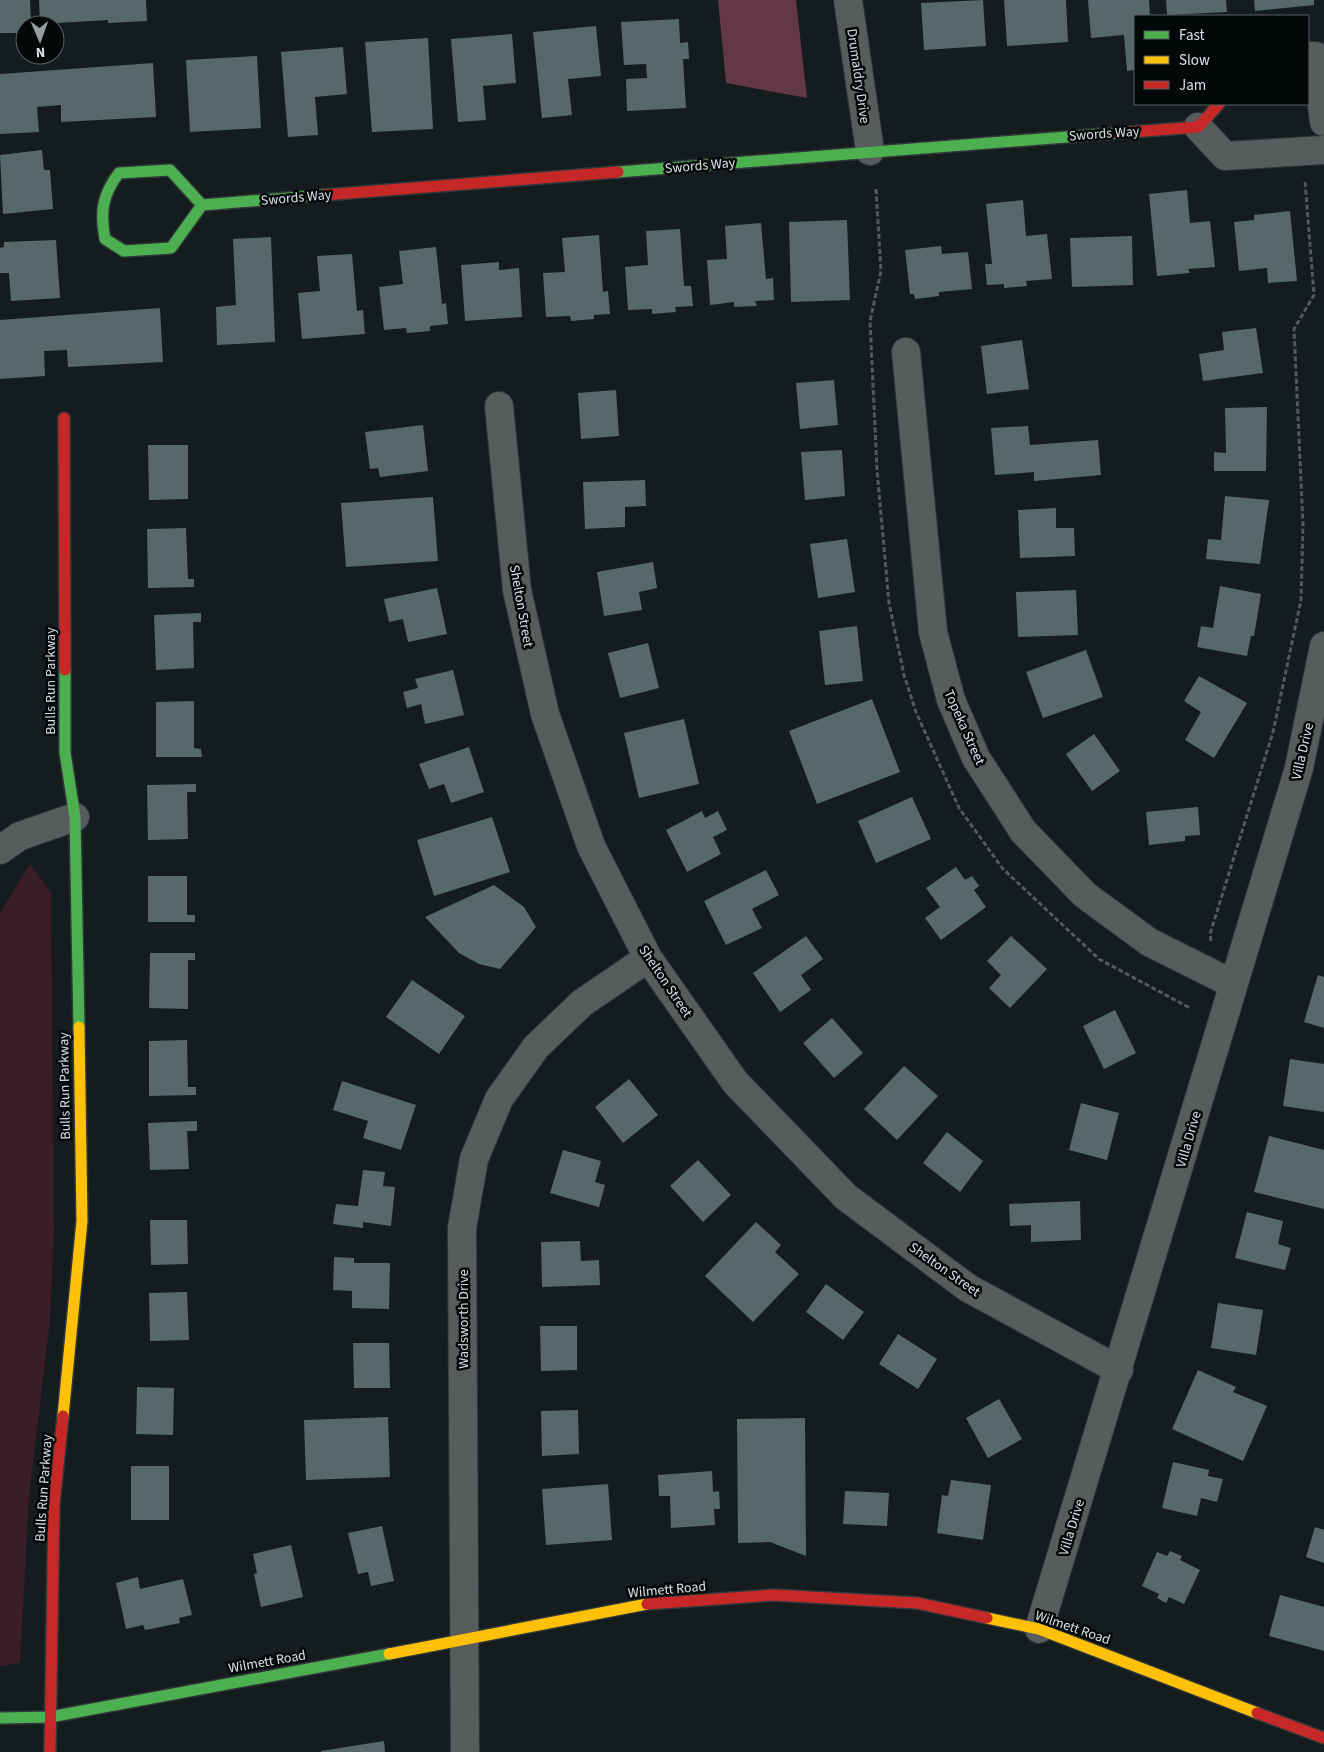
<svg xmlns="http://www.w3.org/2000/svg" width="1324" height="1752" font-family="'Source Sans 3',sans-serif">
	<rect width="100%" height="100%" fill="#141c1e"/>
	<!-- green -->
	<path fill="#3b1d27" d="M30 864 51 892 54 1234 50 1320 29 1496 20 1663 0 1666V913Z"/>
	<!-- forest -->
	<path fill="#613844" d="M718 0H796L807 98 726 83Z"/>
	<!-- building -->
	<path fill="#57686b" d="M0 0H30L31 25H25V33H0Z
		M39 0H146L147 21 108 23V20L40 24Z
		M983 0 986 46 924 50 921 3Z
		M1004 0H1066L1068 42 1007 46Z
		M1088 0H1149L1150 16H1135V70L1127 71 1124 35 1091 38Z
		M1166 0H1226L1227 12 1167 15Z
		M1254 0H1314V5L1255 11Z
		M679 19 680 43 688 42 689 59H683L686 108 627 111 626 79 647 78 646 64 624 65 621 22Z
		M596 26 601 76 568 79 572 115 542 118 533 32Z
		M512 34 516 83 483 86 486 120 458 122 451 39Z
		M428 38 433 129 372 132 365 42Z
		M343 47 347 94 315 97 318 135 288 137 281 52Z
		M257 56 261 128 190 132 186 60Z
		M153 63 156 117 61 122V105L37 107 39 132 0 134V74Z
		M42 150 44 170H50L53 209 3 214 0 155Z
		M1187 190 1190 223 1210 221 1215 267 1188 269 1190 273 1157 276 1149 194Z
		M1023 200 1026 236 1047 234 1052 279 1026 281 1027 286 1004 288V284L987 285 985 264H992L986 204Z
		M1290 211 1297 281 1268 283 1267 268 1239 271 1234 222 1254 220V215Z
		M847 220 850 300 791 302 789 222Z
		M761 223 766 279 773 278 774 300 755 301 757 306 734 307V302L710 305 707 260 727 259 725 226Z
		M680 229 684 286H691L693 306 675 307 676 312 652 314V309L628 310 625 267 648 265 646 231Z
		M599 235 603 292 608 291 610 314 594 315V319L571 321 570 316 546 317 543 273 565 272 562 238Z
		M1132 236 1133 285 1072 287 1070 238Z
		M271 237 275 342 217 345 216 307 236 305 233 239Z
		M56 240 60 298 11 301 9 273H0V248L4 247V242Z
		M941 246 942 254 968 252 972 289 939 292V296L915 299 914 294H910L905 250Z
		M436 247 442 304 446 303 448 324 430 326V331L407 333 406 328 384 330 379 287 403 284 399 251Z
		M352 254 357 311 363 310 365 334 302 339 298 293 320 291 317 256Z
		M499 262V270L519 268 522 317 465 321 461 265Z
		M160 308 163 362 68 367 67 350 44 351 45 376 0 379V320Z
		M1256 328 1263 373 1203 381 1199 354 1224 350 1222 332Z
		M1022 340 1029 389 987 394 981 346Z
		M834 380 838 425 800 429 796 383Z
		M616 390 619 436 581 439 578 393Z
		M1267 407 1266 471H1214V452L1226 453 1225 408Z
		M423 425 428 471 380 477 378 468 370 469 365 432Z
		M1028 426 1030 445 1098 440 1101 475 1034 481V472L995 475 991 428Z
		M148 445H188V499L149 500Z
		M842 450 845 496 805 500 801 452Z
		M645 480 646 506 625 507V527L585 529 583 482Z
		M1225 496 1269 500 1260 564 1206 559 1208 539 1221 540Z
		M433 497 438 561 346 567 341 503Z
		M1056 508V528H1074L1075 556 1020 558 1018 510Z
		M186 528 188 579H194V587L148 588 147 529Z
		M847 539 855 592 818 598 810 544Z
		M653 562 657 588 639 592 642 610 604 616 597 572Z
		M1220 586 1261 594 1254 636H1251L1247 656 1197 647 1201 626 1213 628Z
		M437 588 447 634 408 642 403 619 389 622 384 599Z
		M1076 590 1078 635 1018 637 1016 592Z
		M201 613V622H193L194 668 156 670 154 615Z
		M857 626 863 681 825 685 819 631Z
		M648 643 659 688 620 698 608 653Z
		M1086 650 1103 697 1043 718 1026 672Z
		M453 670 464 715 425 724 421 704 407 708 403 692 418 688 415 679Z
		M1199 676 1247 703 1214 758 1185 740 1201 712 1184 701Z
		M872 699 900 772 817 804 789 731Z
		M194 701V748L201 749 202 757H156V702Z
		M684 719 699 784 639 798 624 733Z
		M1094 734 1120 771 1092 791 1066 754Z
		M469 747 484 792 451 803 444 784 429 789 419 764Z
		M196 784V792H187L188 839 148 840 147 785Z
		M912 797 931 839 876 863 858 821Z
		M1198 807 1200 835 1185 836V841L1149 845 1146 812Z
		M702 811 705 818 718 811 727 830 713 837 721 854 687 872 666 830Z
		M492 817 510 872 434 896 417 840Z
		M956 867 965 880 972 876 979 886 974 890 986 907 941 940 925 918 940 907 926 888Z
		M766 870 779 895 752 909 762 928 726 945 704 901Z
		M148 876H187V915H195V922H148Z
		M494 885 524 907 536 927 500 969 479 964 459 953 425 917Z
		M806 936 823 959 801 975 811 990 780 1012 753 973Z
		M1011 936 1047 969 1010 1008 989 988 1001 975 987 961Z
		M150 953H195V960H188V1009L149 1008Z
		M1318 975 1324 977V1028L1304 1022Z
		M412 980 465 1016 439 1054 386 1017Z
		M1115 1010 1136 1053 1104 1069 1083 1026Z
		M832 1018 863 1053 834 1078 803 1043Z
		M187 1040 188 1087H196V1095L149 1096V1041Z
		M1290 1059 1324 1064V1112L1283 1106Z
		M904 1066 938 1096 897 1140 864 1109Z
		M629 1079 658 1115 623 1143 595 1107Z
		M342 1081 416 1105 401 1150 363 1138 368 1121 333 1110Z
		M1081 1103 1119 1113 1107 1160 1069 1150Z
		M197 1121V1131H187L189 1169 150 1170 148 1123Z
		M947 1132 983 1161 960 1192 923 1163Z
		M1269 1136 1324 1150V1209L1254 1192Z
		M563 1150 601 1161 595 1182 605 1185 599 1207 550 1193Z
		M698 1160 731 1195 703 1222 670 1186Z
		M363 1170 385 1172 383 1186 395 1187 391 1226 363 1222V1228L333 1224 336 1204 358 1206Z
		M1080 1201 1081 1240 1031 1242V1225L1010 1226 1009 1204Z
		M1247 1212 1283 1221 1278 1244 1291 1248 1285 1270 1235 1258Z
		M150 1220H187L188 1264 151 1265Z
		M756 1222 781 1245 775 1252 799 1274 753 1322 705 1276Z
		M580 1241 581 1261 599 1260 600 1285 542 1287 541 1242Z
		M334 1257 354 1258V1263H390L389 1309 352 1308V1291L333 1290Z
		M826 1284 864 1312 843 1340 806 1312Z
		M187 1292 189 1340 150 1341 149 1293Z
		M1218 1303 1263 1310 1256 1355 1211 1348Z
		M540 1326H577V1370L541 1371Z
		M898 1334 937 1359 918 1389 879 1364Z
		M353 1343H389L390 1388H354Z
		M1198 1370 1236 1387 1233 1392 1267 1406 1243 1461 1172 1429Z
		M137 1387 174 1388 173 1435 136 1434Z
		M999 1399 1022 1439 988 1458 966 1418Z
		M578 1410 579 1454 542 1456 541 1411Z
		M388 1417 390 1477 306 1480 304 1420Z
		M805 1418 806 1556 770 1542 738 1543 737 1419Z
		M1173 1462 1209 1470 1208 1476 1223 1479 1217 1502 1201 1498 1197 1516 1162 1508Z
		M131 1466H169V1520H131Z
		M712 1471 713 1492 719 1491 720 1509H714L715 1525 671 1528 670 1496H659L658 1475Z
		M951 1480 991 1485 983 1540 937 1533 942 1495 948 1496Z
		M608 1484 612 1540 546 1545 542 1489Z
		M845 1491 889 1493 887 1526 843 1524Z
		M382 1526 394 1581 371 1586 368 1572 358 1574 348 1533Z
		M1315 1527 1324 1530V1563L1306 1557Z
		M291 1545 303 1597 261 1607 254 1574 257 1573 253 1554Z
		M1170 1551 1182 1556 1180 1560 1200 1570 1184 1604 1169 1597 1166 1603 1157 1598 1159 1594 1142 1586 1157 1552 1167 1556Z
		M138 1577 140 1589 183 1579 192 1615 179 1618 180 1623 145 1630 143 1625 126 1629 116 1583Z
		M1280 1595 1324 1607V1651L1269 1636Z
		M384 1741 385 1752H321V1751Z"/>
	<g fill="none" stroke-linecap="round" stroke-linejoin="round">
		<defs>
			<path id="street" d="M848 0 870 151
				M1308 56H1316L1324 122
				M1198 127 1225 156 1324 150
				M906 352 933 632 951 700 976 758 1023 831 1085 895 1149 942 1233 984
				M499 406 517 590 545 714 591 846 648 958 735 1082 846 1197 968 1288 1119 1370
				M0 850 20 836 75 817
				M1039 1629 1299 768 1324 646
				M465 1752 462 1228 474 1159 499 1099 536 1047 582 1003 648 958"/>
			<path id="fast" d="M618 172 1117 133
				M202 205 171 248 124 251 105 239C100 213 102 195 119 173L170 170 202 205 324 195
				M65 670V753L75 817 79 1027
				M0 1718 50 1717 389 1654"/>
			<path id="slow" d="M63 1416 82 1221 79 1027
				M987 1618 1039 1629 1257 1713
				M389 1654 647 1604"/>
			<path id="jam" d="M1117 133 1198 127 1219 104
				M324 195 618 172
				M64 418 65 670
				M647 1604 774 1595 917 1603 987 1618
				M1257 1713 1324 1738
				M50 1752 54 1504 63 1416"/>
		</defs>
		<!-- street casing -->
		<use href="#street" stroke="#303739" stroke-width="30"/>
		<!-- fast casing -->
		<use href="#fast" stroke="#303739" stroke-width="14"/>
		<!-- slow casing -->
		<use href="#slow" stroke="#303739" stroke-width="14"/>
		<!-- jam casing -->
		<use href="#jam" stroke="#303739" stroke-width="14"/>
		<!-- path -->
		<path stroke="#55595a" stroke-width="3" stroke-dasharray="5 2.5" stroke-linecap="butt" d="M876 189 881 271 870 321 877 470 889 603 904 675 916 712 959 808 1003 869 1099 959 1190 1008
			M1211 941 1210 934 1273 732 1301 600 1303 525 1294 329 1314 295 1305 181"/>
		<!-- street -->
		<use href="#street" stroke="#595c5c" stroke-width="28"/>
		<!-- fast -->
		<use href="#fast" stroke="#4caf50" stroke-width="11"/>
		<!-- slow -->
		<use href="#slow" stroke="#ffc107" stroke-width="11"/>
		<!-- jam -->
		<use href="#jam" stroke="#c62828" stroke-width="11"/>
	</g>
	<g text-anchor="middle" stroke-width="5" stroke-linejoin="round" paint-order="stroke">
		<!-- street labels -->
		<g font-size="14" fill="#d8e1e3" stroke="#040809">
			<text transform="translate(859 76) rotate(82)" y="5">Drumaldry Drive</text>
			<text transform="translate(1104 133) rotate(-4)" y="5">Swords Way</text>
			<text transform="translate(700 165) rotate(-5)" y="5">Swords Way</text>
			<text transform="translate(296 197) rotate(-5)" y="5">Swords Way</text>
			<text transform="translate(522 606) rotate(80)" y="5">Shelton Street</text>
			<text transform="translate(50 681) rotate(-90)" y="5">Bulls Run Parkway</text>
			<text transform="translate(965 727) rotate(66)" y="5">Topeka Street</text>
			<text transform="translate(1302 751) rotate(-77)" y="5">Villa Drive</text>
			<text transform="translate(666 981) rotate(56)" y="5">Shelton Street</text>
			<text transform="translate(64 1086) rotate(-91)" y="5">Bulls Run Parkway</text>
			<text transform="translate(1188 1139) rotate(-74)" y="5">Villa Drive</text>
			<text transform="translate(945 1269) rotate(35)" y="5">Shelton Street</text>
			<text transform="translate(463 1319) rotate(-90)" y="5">Wadsworth Drive</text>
			<text transform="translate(43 1488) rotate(-86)" y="5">Bulls Run Parkway</text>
			<text transform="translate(1071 1527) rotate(-73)" y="5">Villa Drive</text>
			<text transform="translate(667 1589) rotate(-5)" y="5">Wilmett Road</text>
			<text transform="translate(1073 1627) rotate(19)" y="5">Wilmett Road</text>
			<text transform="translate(267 1661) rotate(-10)" y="5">Wilmett Road</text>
		</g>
	</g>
	<!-- legend -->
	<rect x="1134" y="15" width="175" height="90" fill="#040809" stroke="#595f60"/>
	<rect x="1144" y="31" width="25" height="8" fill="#4caf50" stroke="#595f60"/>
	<text x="1179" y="40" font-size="15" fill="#d8e1e3">Fast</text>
	<rect x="1144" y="56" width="25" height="8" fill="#ffc107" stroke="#595f60"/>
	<text x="1179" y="65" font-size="15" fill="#d8e1e3">Slow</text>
	<rect x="1144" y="81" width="25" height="8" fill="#c62828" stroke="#595f60"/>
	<text x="1179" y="90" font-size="15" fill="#d8e1e3">Jam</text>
	<!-- north arrow -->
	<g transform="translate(40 40) rotate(178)"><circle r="24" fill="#040809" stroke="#595f60"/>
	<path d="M0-4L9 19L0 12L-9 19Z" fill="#939c9e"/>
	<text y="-8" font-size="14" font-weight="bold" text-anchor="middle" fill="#d8e1e3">N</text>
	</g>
</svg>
